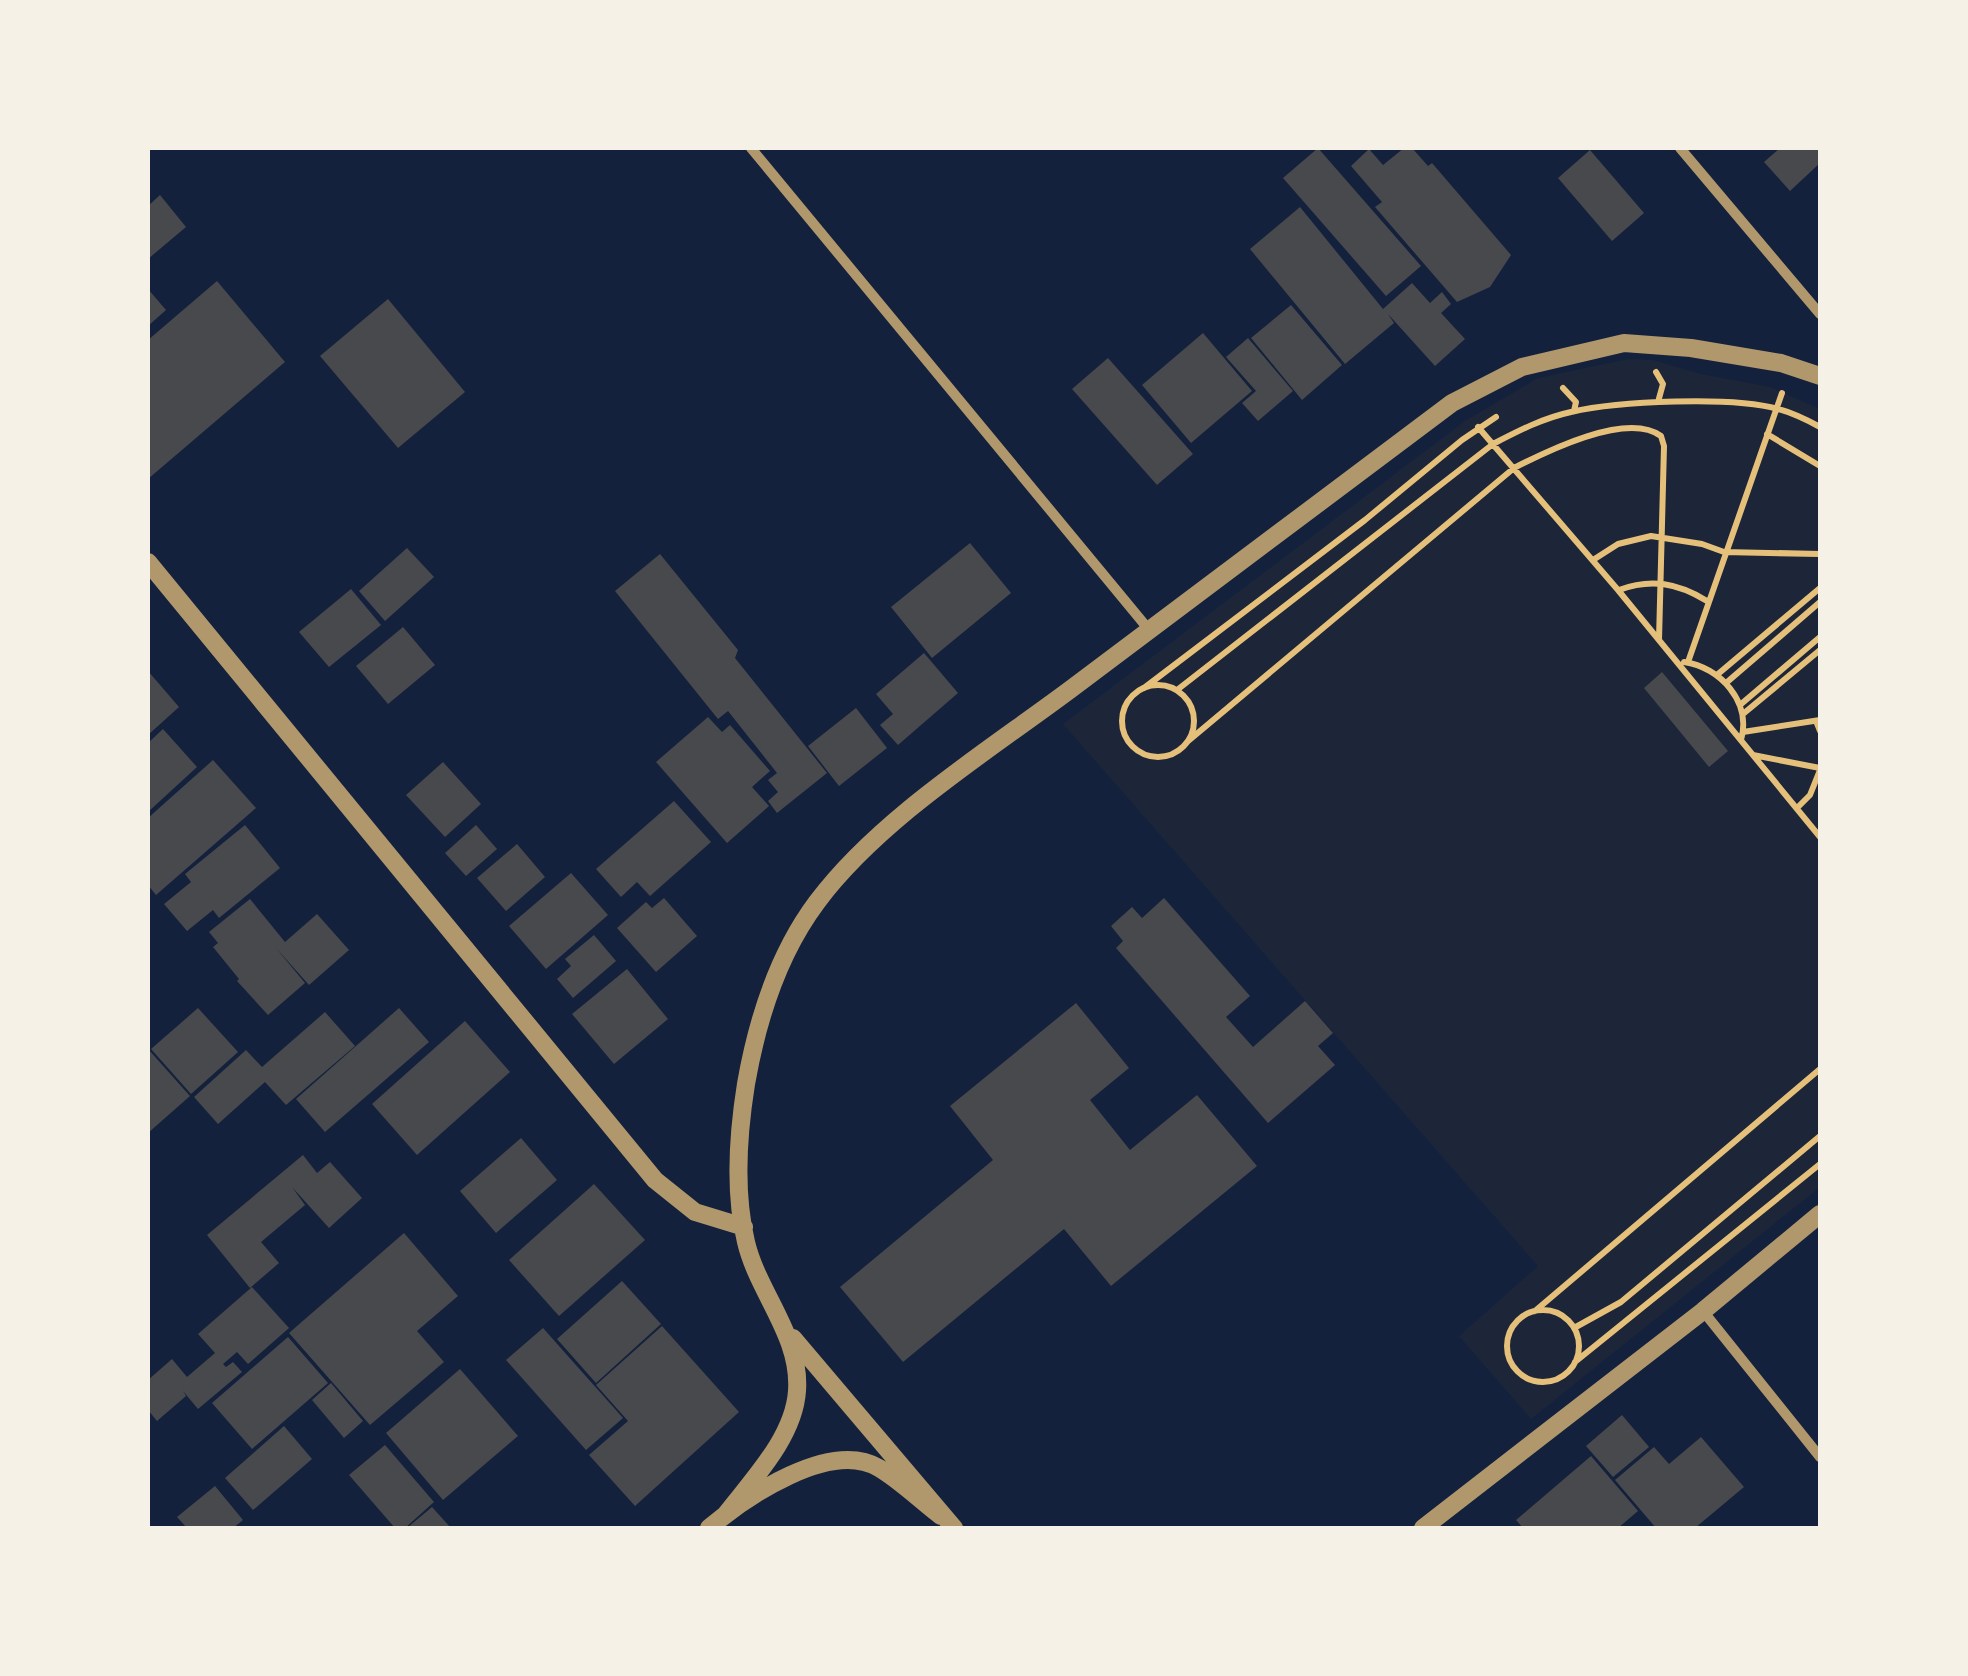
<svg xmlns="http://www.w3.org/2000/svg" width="1968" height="1676" font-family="Manrope,sans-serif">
	<rect width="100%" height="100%" fill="#14213d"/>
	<!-- green -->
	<path fill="#1d2539" d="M1628 359 1653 360 1701 374 1770 387 1820 409V1187L1531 1419 1459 1336 1538 1266 1063 724 1465 421 1538 378Z"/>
	<!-- building -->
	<path fill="#48494c" d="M1318 148 1421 266 1386 296 1283 178Z
		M1404 148H1412L1428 166 1432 163 1511 255 1490 287 1457 302 1375 207 1382 202 1351 166 1369 149 1383 165Z
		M1780 148H1820V163L1790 191 1764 162Z
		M1590 150 1644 213 1612 241 1558 178Z
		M160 195 186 227 148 259V206Z
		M1300 207 1383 309 1412 283 1430 303 1442 292 1451 304 1441 313 1465 339 1435 366 1388 314 1394 323 1345 364 1250 249Z
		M217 281 285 362 148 479V340Z
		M148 289 166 310 148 326Z
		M388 299 465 392 398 448 320 356Z
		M1291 305 1342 365 1302 400 1251 338Z
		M1203 333 1252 391 1191 443 1142 385Z
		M1248 338 1293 391 1258 421 1242 403 1256 391 1226 357Z
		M1108 358 1193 454 1157 485 1072 389Z
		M970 543 1011 593 932 658 891 607Z
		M407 548 434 577 385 621 359 591Z
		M660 554 738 650 735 658 827 773 777 813 768 801 778 792 768 780 777 773 728 711 718 719 615 591Z
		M351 589 381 625 329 667 299 632Z
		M403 627 435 665 388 704 356 666Z
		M924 653 958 693 898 745 880 725 893 714 876 694Z
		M148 671 179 707 148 735Z
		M1662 672 1728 751 1709 767 1644 688Z
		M856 708 887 748 839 786 808 746Z
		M708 717 722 732 730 725 770 771 752 787 769 806 727 843 656 762Z
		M163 729 197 767 148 812V743Z
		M213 760 256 808 156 895 148 885V818Z
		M443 762 481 804 445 837 406 795Z
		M674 801 711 842 650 896 637 882 621 897 596 869Z
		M245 825 280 868 219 918 213 910 187 931 164 904 191 882 185 874Z
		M476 825 497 849 466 876 445 853Z
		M517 844 545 877 506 911 477 878Z
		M571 873 608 915 546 969 509 926Z
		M664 898 697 936 656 972 617 928 646 902 652 908Z
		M1164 898 1250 996 1226 1017 1253 1047 1305 1001 1333 1033 1318 1046 1335 1065 1268 1123 1116 948 1123 941 1111 926 1132 907 1142 918Z
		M250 899 285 942 317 914 349 950 309 985 276 948 305 983 268 1015 237 981 239 979 213 947 218 943 209 932Z
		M594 935 616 961 573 998 557 979 571 966 565 959Z
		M627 969 668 1019 614 1064 572 1014Z
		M1076 1003 1129 1068 1090 1100 1130 1150 1197 1095 1257 1166 1111 1286 1064 1229 903 1362 840 1287 993 1160 950 1106Z
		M198 1008 238 1052 191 1094 151 1049Z
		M399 1008 429 1042 325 1132 296 1099Z
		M325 1012 355 1046 286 1105 265 1082 218 1124 194 1097 246 1050 262 1067Z
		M465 1021 510 1072 417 1155 372 1104Z
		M148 1049 190 1096 148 1133Z
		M521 1138 557 1180 496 1233 460 1191Z
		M303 1155 317 1173 330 1162 362 1198 329 1228 292 1187 305 1205 261 1242 279 1263 250 1288 207 1235Z
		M594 1184 645 1240 559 1316 509 1260Z
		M404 1233 458 1296 417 1331 444 1362 370 1425 289 1333Z
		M622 1281 661 1324 596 1383 557 1339Z
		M252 1287 289 1328 248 1364 237 1352 223 1364 226 1367 233 1362 242 1372 198 1409 183 1391 186 1396 157 1421 148 1410V1380L172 1359 187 1377 215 1353 198 1334Z
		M662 1326 739 1412 635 1506 589 1455 628 1421 596 1385Z
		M543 1328 623 1418 586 1450 506 1360Z
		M288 1337 328 1383 252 1449 212 1403Z
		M460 1369 518 1436 443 1500 386 1433Z
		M331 1383 363 1421 344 1438 312 1400Z
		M1622 1415 1649 1447 1613 1477 1586 1446Z
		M284 1426 312 1459 253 1510 225 1478Z
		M1701 1437 1744 1487 1695 1528H1656L1615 1480 1654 1447 1669 1464Z
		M385 1445 434 1502 405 1528H395L349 1475Z
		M1591 1456 1638 1511 1618 1528H1523L1516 1520Z
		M215 1486 243 1520 233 1528H187L177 1517Z
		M432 1507 451 1528H407Z"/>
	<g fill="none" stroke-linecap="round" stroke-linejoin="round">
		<!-- path -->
		<path stroke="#e5c07b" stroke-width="6" d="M1656 372 1663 384 1658 402
			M1563 388 1576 402 1574 411
			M1478 427 1618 590 1820 837
			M1767 434 1820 466
			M1593 560 1618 544 1651 536 1702 544 1724 552 1820 554
			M1619 590C1651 578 1678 583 1707 601
			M1684 662C1720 667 1752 702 1741 740
			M1688 662 1782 393
			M1718 674 1820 588
			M1726 683 1820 602
			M1122 721a36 36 0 1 1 72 0a36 36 0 1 1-72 0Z
			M1144 688 1365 520 1462 440 1496 417
			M1177 690 1493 444C1518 431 1543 418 1571 412 1618 401 1732 396 1778 409 1793 413 1807 420 1820 427
			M1740 705 1820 637
			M1743 714 1820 650
			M1816 721 1820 731
			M1743 732 1820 720
			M1187 742 1514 468C1547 451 1627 411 1661 436L1664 446 1659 640
			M1753 755 1820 768
			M1797 808 1810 795 1820 770
			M1507 1346a36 36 0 1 1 72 0a36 36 0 1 1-72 0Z
			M1535 1311 1820 1069
			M1574 1328 1621 1302 1820 1136
			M1575 1362 1820 1164"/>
		<!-- minor -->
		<path stroke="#b1986c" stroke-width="10" d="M751 148 1150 631
			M1680 148 1820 314
			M1703 1311 1820 1457"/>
		<!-- tertiary -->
		<path stroke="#b1986c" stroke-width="18" d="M148 562 655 1180 695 1212 744 1227
			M793 1338 954 1528
			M726 1514C753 1479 794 1437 797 1391 801 1336 758 1293 746 1242 734 1192 738 1134 746 1084 757 1021 778 954 817 902 879 819 988 751 1071 689 1198 594 1325 499 1452 403L1522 367 1624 343 1691 348 1781 363 1820 376
			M709 1528C746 1497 830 1439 879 1468 901 1481 921 1501 941 1516
			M1423 1528 1703 1311 1820 1214"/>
	</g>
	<!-- border -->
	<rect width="1968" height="1676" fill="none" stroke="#f6f1e7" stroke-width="300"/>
</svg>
